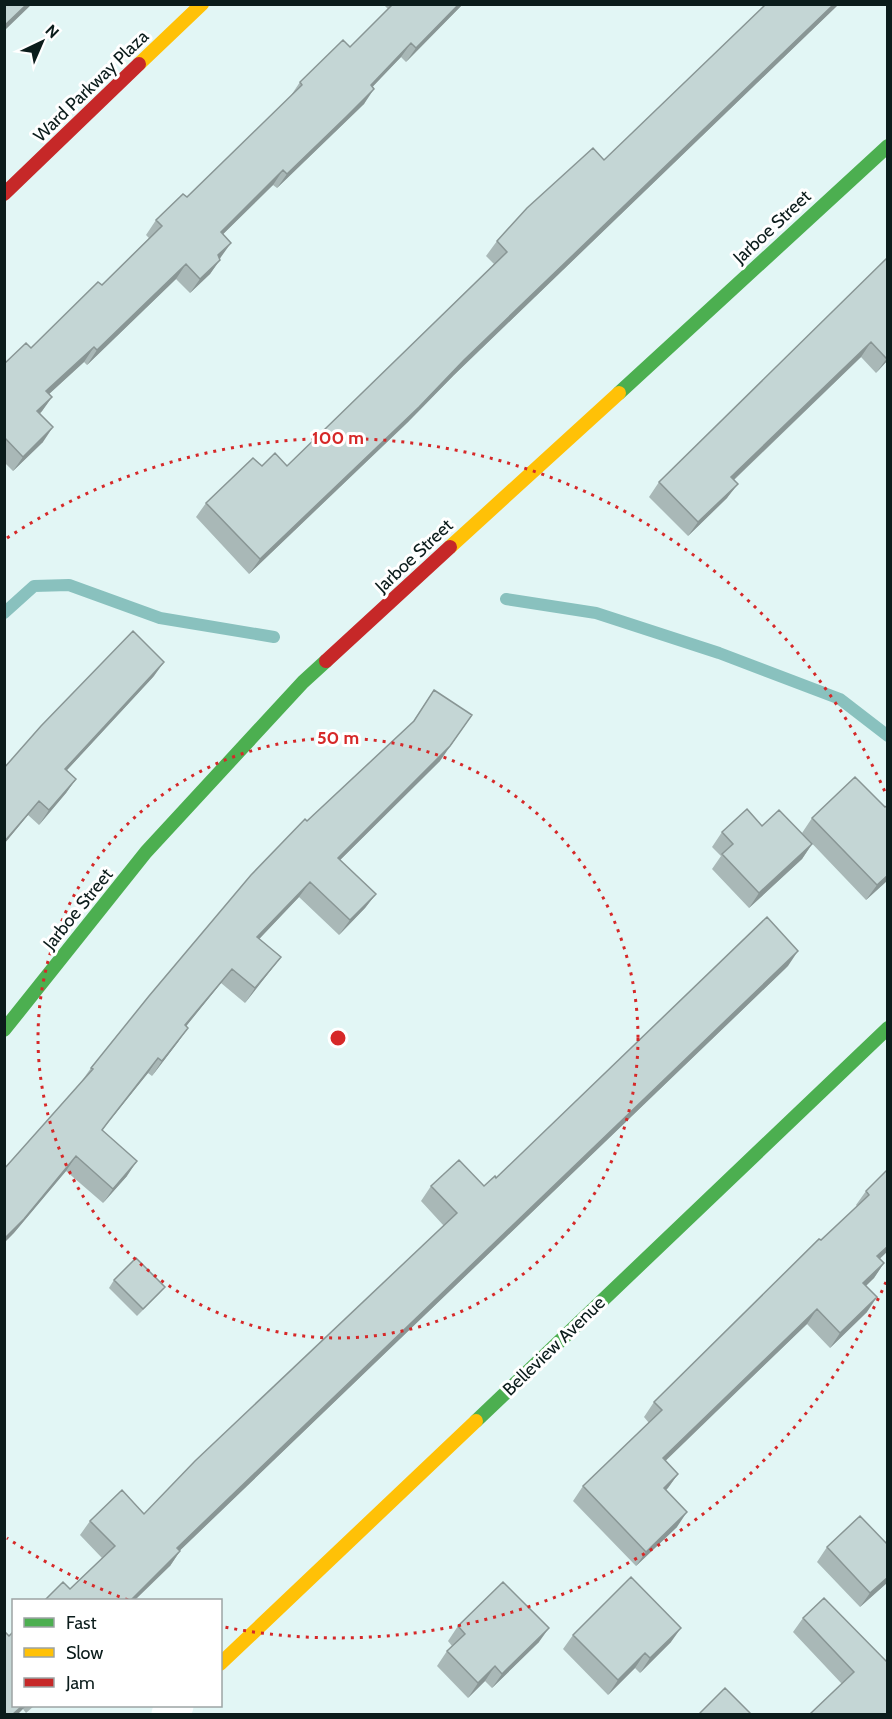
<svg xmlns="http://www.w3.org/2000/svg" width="892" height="1719" font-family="Cabin,sans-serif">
	<rect width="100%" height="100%" fill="#e2f6f5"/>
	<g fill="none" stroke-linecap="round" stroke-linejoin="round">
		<!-- stream -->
		<path stroke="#89c1be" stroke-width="12" d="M506 599 596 613 719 653 840 699 888 736
			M4 613 34 586 69 585 160 618 274 637"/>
		<!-- street -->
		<path stroke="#fbfefe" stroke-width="33" d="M168 1714 177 1706"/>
		<!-- fast -->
		<path stroke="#4caf50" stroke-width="14" d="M619 393 888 146
			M4 1030 146 852 303 682 326 661
			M476 1421 888 1028"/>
		<!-- slow -->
		<path stroke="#ffc107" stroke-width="14" d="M139 64 202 4
			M450 547 619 393
			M220 1664 476 1421"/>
		<!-- jam -->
		<path stroke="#c62828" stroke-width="14" d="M4 194 139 64
			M326 661 450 547"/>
	</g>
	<!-- wall -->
	<path fill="#a9b8b7" d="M384 4H463L406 62 401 57 372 87 364 104 336 131 277 188 273 185 223 234 221 257 210 274 190 293 176 279 87 365 84 362 49 394 52 397 40 414 43 442 13 471 4 462V364L31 348 102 285 149 238 146 235 156 220 187 197 290 97 300 82 350 47 388 9 384 5Z
		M766 4H839L454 375 408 422 249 574 196 517 206 503 262 466H287L494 264 486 256 497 241 604 160Z
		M888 257V360L876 373 861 357 734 480 727 498 688 536 649 497 659 482Z
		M154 676 67 770 76 779 66 793 39 825 28 815 4 844V768Z
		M434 690 440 761 340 860 376 894 365 908 339 935 299 897 259 939 281 957 270 971 245 1003 221 983 186 1026 178 1042 152 1076 148 1073 103 1129 102 1130 127 1176 103 1203 66 1171 13 1234 81 1082 91 1068 307 821 412 723Z
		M812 818 888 880 866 900 802 833Z
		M762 826 812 844 802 859 749 908 712 869 721 856 712 847 722 832Z
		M788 966 179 1551H180L170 1566 70 1589 102 1558 80 1535 90 1521 144 1514 444 1226 421 1201 431 1186H484Z
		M888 1169 880 1259 884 1263 874 1278 866 1286 867 1312 830 1348 807 1324 665 1460 678 1474 666 1490 677 1527 636 1566 573 1501 583 1486 649 1423 644 1417 654 1402 857 1206 856 1205 866 1191Z
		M114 1280 165 1287 159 1294 137 1316 109 1288Z
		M888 1545V1582L860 1607 817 1562 827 1547Z
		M803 1618 888 1663 842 1684 793 1632Z
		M458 1626 539 1642 492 1688 485 1681 468 1698 437 1666 447 1651 452 1646 448 1641Z
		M573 1635 671 1642 640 1673 635 1668 608 1695 563 1649Z
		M14 1706H34L26 1713 23 1709Z"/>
	<!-- shaded-wall -->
	<path fill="#899695" d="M27 4H32L4 31V26Z
		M459 4H463L406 62 416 48Z
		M834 4H839L454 375 408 422 249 574 260 559 464 360Z
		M411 43 401 57 360 100 371 85Z
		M374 89 364 104 277 188 287 174Z
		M283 170 273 185 210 247 221 232Z
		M231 243 221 257 208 270 218 255Z
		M220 260 210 274 190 293 200 279Z
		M186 264 176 279 87 365 97 350Z
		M871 342 861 357 721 492 731 477Z
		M94 347 84 362 36 406 46 391Z
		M888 357V360L876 373Z
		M52 397 42 411 27 425 37 411Z
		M53 427 43 442 13 471 23 457Z
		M738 484 727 498 688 536 698 522Z
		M164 662 154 676 55 783 65 769Z
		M472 715 440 761 327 873 338 858Z
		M76 779 66 793 39 825 49 810Z
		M39 801 28 815 4 844V842Z
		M812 844 802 859 749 908 759 893Z
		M888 875V880L866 900 877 885Z
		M310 882 299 897 247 952 257 937Z
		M376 894 365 908 339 935 350 920Z
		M798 951 788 966 167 1563 177 1548Z
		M281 957 270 971 245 1003 255 988Z
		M232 969 221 983 175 1040 185 1025Z
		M188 1028 178 1042 152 1076 162 1061Z
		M158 1058 148 1073 97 1136 108 1122Z
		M76 1156 66 1171 13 1234 4 1243V1239Z
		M137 1161 127 1176 103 1203 113 1189Z
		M888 1246V1251L867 1271 877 1256Z
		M884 1263 874 1278 853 1298 863 1283Z
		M877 1297 867 1312 830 1348 840 1333Z
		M817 1309 807 1324 653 1473 663 1458Z
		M678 1474 668 1488 654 1502 664 1488Z
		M687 1512 677 1527 636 1566 646 1552Z
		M180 1551 170 1566 135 1600H131Z
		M888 1577V1582L860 1607 870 1593Z
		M549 1628 539 1642 492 1688 502 1674Z
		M681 1628 671 1642 640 1673 650 1658Z
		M645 1653 635 1668 608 1695 618 1680Z
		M495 1666 485 1681 468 1698 478 1683Z
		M22 1706H26L18 1714H13Z"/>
	<!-- building -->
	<path fill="#c4d6d5" stroke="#899695" stroke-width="1.5" d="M4 4H27L4 26Z
		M393 4H459L416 48 411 43 371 85 374 89 346 117 287 174 283 170 221 232 231 243 218 255 220 260 200 279 186 264 97 350 94 347 46 391 52 397 37 411 53 427 23 457 5 438 4 439V364L26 343 31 348 98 282 102 285 162 226 156 220 183 194 187 197 302 85 300 82 343 40 350 47Z
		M766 4H834L464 360 419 407 260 559 206 503 253 458 262 466 275 453 287 466 507 252 497 241 527 208 593 148 604 160Z
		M888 257V357L886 358 871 342 731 477 738 484 698 522 659 482Z
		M133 631 164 662 65 769 76 779 49 810 39 801 4 842V768L41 726Z
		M434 690 472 715 450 746 338 858 376 894 350 920 310 882 257 937 281 957 255 988 232 969 185 1025 188 1028 162 1061 158 1058 108 1122 102 1130 137 1161 113 1189 76 1156 24 1219 4 1239V1169L93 1069 91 1068 149 996 251 875 305 819 307 821 414 721Z
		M855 777 885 807 888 805V875L877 885 812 818Z
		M747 809 762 826 779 810 812 844 759 893 722 854 733 844 722 832Z
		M767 917 798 951 177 1548 180 1551 131 1600H45L63 1582 70 1589 115 1546 90 1521 122 1490 144 1514 195 1461 457 1213 431 1186 459 1160 484 1186 495 1176 496 1178Z
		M888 1169V1246L877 1256 884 1263 863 1283 877 1297 840 1333 817 1309 663 1458 678 1474 664 1488 687 1512 646 1552 583 1486 662 1410 654 1402 819 1239 821 1240 869 1195 866 1191Z
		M136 1258 165 1287 143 1309 114 1280Z
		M860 1516 888 1545V1577L870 1593 827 1547Z
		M631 1577 681 1628 650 1658 645 1653 618 1680 573 1635Z
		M503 1582 549 1628 502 1674 495 1666 478 1683 447 1651 465 1634 458 1626Z
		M824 1598 888 1663V1714H810L854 1672 803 1618Z
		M14 1631V1706H22L13 1714H4V1634L6 1633 9 1636Z
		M725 1688 751 1714H701L700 1713Z"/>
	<!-- distance rings -->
	<g fill="none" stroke="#d62828" stroke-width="3" stroke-dasharray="3 6">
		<circle cx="338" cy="1038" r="300"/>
		<path d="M886 1282A600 600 0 0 1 224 1627M128 1600A600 600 0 0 1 7 1538M7 538A600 600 0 0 1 886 794"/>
	</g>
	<g text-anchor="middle" stroke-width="6" stroke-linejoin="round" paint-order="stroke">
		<!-- street labels -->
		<g font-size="18" fill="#0b1c1b" stroke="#fff">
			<text transform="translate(91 86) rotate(-44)" y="6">Ward Parkway Plaza</text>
			<text transform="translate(772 227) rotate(-43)" y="6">Jarboe Street</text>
			<text transform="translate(414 556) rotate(-43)" y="6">Jarboe Street</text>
			<text transform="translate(78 909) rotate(-51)" y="6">Jarboe Street</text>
			<text transform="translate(554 1346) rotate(-44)" y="6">Belleview Avenue</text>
		</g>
	</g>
	<circle cx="338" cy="1038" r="9" fill="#d62828" stroke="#fff" stroke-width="3"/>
	<g font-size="18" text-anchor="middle" font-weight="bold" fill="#d62828" stroke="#fff" stroke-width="6" stroke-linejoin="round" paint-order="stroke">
		<text x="338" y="444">100 m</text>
		<text x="338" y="744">50 m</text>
	</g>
	<!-- border -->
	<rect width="892" height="1719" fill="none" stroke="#0b1c1b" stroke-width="12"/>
	<!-- legend -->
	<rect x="12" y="1599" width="210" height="108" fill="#ffffff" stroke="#9da4a4" stroke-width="1.5"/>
	<rect x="24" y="1618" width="30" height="9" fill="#4caf50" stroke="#9da4a4" stroke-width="1.5"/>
	<text x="66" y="1629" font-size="18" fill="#0b1c1b">Fast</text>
	<rect x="24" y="1648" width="30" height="9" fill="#ffc107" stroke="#9da4a4" stroke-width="1.5"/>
	<text x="66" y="1659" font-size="18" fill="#0b1c1b">Slow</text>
	<rect x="24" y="1678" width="30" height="9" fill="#c62828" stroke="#9da4a4" stroke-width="1.5"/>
	<text x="66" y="1689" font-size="18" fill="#0b1c1b">Jam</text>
	<!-- north arrow -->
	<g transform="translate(42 42) rotate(44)" stroke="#ffffff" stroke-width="4.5" paint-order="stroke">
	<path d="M0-4.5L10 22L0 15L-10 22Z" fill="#0b1c1b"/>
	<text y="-9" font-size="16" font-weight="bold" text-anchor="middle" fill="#0b1c1b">N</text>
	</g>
</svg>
